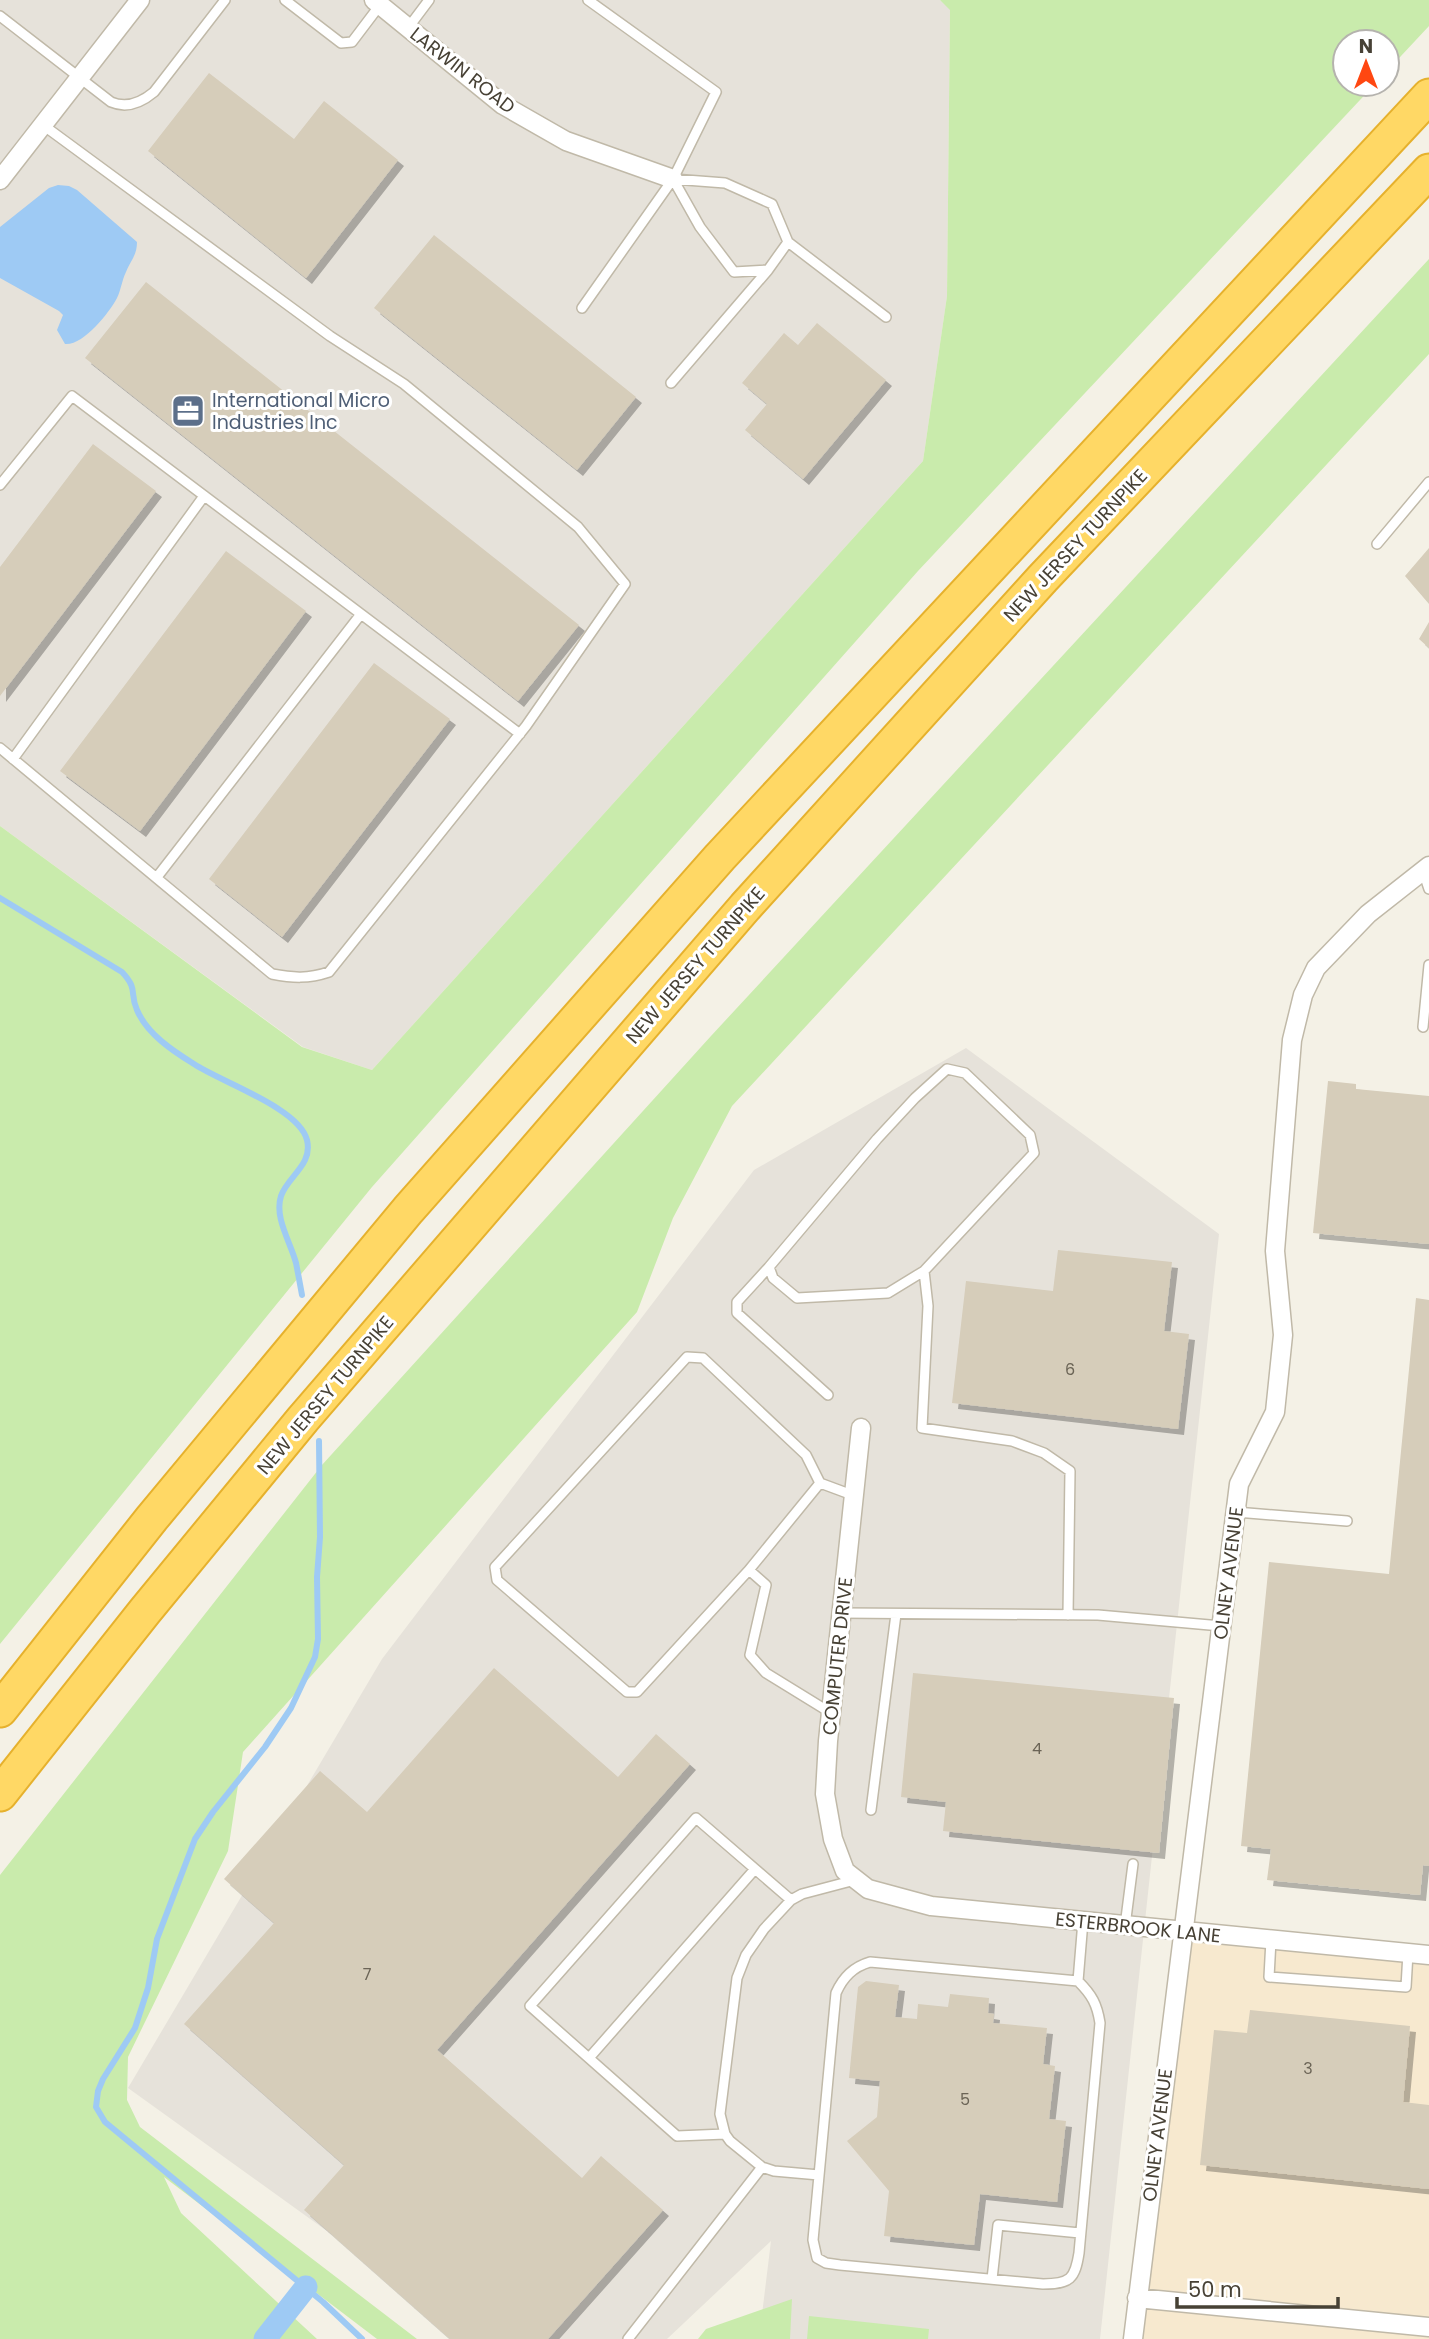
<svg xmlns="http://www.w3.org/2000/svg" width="1429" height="2339" font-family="Poppins,sans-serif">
	<defs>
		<filter id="shadow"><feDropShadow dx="6" dy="6" stdDeviation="0" flood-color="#0004"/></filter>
	</defs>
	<rect width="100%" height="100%" fill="#f4f1e6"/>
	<!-- commercial -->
	<path fill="#f7e9cf" d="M1182 1931 1429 1957V2339H1138Z"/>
	<!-- industrial -->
	<path fill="#e6e2da" d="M0 0H940L950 9 947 296 923 461 372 1070 303 1047 0 826Z
		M966 1048 1219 1234 1100 2339H759L771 2241 667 2339H477L128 2088 382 1659 754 1170Z"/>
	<!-- green -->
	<path fill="#c9ebac" d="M940 0H1429V26L1387 71V42H1345V84H1375L918 571 372 1187 0 1644V826L302 1047 372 1070 923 461 947 296 950 10Z
		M1429 259V354L732 1106 673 1218 637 1312 243 1752 228 1851 128 2057 127 2100 140 2127 417 2339H377L164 2177 181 2213 317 2339H0V1875L322 1465 711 1036Z
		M792 2299 790 2339H698L706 2329Z
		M809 2316 929 2329 928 2339H807Z"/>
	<!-- water -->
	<path fill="#9ecaf4" d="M58 185 69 186 77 190 137 242C137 255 131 260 126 272 122 280 121 290 117 298 109 313 83 346 65 344L57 330 63 315 59 311 0 278V227L49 188Z"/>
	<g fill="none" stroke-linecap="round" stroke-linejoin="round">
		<!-- stream -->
		<path stroke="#9ecaf4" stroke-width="6" d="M0 898 122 972C139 990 129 993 137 1010 147 1034 173 1051 194 1064 221 1082 299 1108 307 1140 313 1165 288 1176 281 1196 274 1218 291 1243 296 1263 298 1273 300 1284 302 1295
			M319 1441 320 1537 317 1577 318 1639 315 1657 291 1708 265 1747 213 1812 195 1839 157 1939 148 1988 135 2028 103 2079 98 2091 96 2107 105 2122 323 2302 362 2339"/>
		<!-- canal -->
		<path stroke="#9ecaf4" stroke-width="23" d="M265 2339 306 2287"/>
	</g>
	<!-- building -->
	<path fill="#d6cdba" filter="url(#shadow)" d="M209 73 294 139 324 101 398 160 306 278 148 151Z
		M434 235 636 397 577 470 374 308Z
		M146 282 579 625 518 701 85 358Z
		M817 323 886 380 803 479 745 430 767 404 742 383 784 333 798 345Z
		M93 444 156 491 0 696V567Z
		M1429 548V604L1405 576Z
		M226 551 306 611 140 831 60 771Z
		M1429 622V648L1419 639Z
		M374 663 450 719 282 937 209 879Z
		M1328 1081 1356 1084V1089L1429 1096V1244L1313 1233Z
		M1058 1250 1172 1262 1164 1331 1189 1334 1178 1429 952 1403 966 1281 1053 1291Z
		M1416 1298 1429 1300V1866L1423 1865 1420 1895 1267 1880 1271 1849 1241 1846 1269 1562 1389 1574Z
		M494 1668 618 1777 656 1734 690 1764 437 2050 582 2178 601 2156 663 2210 548 2339H450L304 2210 344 2165 184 2024 274 1923 224 1879 320 1771 367 1812Z
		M913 1673 1174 1698 1159 1853 943 1831 946 1802 901 1797Z
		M866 1981 899 1985 895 2017 917 2019 918 2004 948 2007 950 1994 989 1998 988 2013 994 2014 993 2023 1047 2028 1043 2064 1055 2066 1049 2119 1066 2121 1057 2202 980 2194 974 2245 884 2236 889 2191 847 2141 877 2117 880 2081 849 2078 858 1987Z
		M1250 2010 1410 2026 1403 2102 1429 2105V2189L1200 2165 1214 2030 1247 2033Z"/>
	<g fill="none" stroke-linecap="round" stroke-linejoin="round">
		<defs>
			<path id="lane" d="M285 0 341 43 352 42 380 5
				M0 16 111 102C127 109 142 102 154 92L225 0
				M408 28 429 0
				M673 179 725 183 772 204 788 242 768 270 734 272 700 227Z
				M788 242 886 317
				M582 308 673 179 716 92 588 0
				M671 383 768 270
				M0 485 72 396 520 734
				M1377 544 1429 482
				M0 748 272 974C293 978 308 979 329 972L526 726 625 584 578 527 404 384 330 336 43 125
				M13 759 204 496
				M1423 871 1429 889
				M157 877 361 614
				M1423 1027 1429 965
				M947 1069 965 1073 1030 1135 1034 1153 924 1271 888 1293 797 1298 773 1278 769 1267 877 1139 915 1098Z
				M769 1267 737 1302V1313L828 1395
				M924 1271 928 1306 922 1428 1012 1441 1044 1453 1070 1471 1068 1615
				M1236 1512 1347 1521
				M749 1570 820 1483
				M842 1613 1098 1615 1221 1626
				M831 1713 766 1673 750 1655 766 1585 749 1570 637 1692H627L497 1580 495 1567 687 1357 703 1358 806 1455 820 1483 855 1496
				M871 1810 896 1614
				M1125 1926 1133 1864
				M1271 1940 1269 1977 1406 1987 1408 1953
				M870 1962 1078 1981C1092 1995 1097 2004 1100 2023L1079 2253C1075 2279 1070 2284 1043 2284L840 2265 826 2263 817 2258 813 2240 836 1993C843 1977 853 1967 870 1962Z
				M1078 1981 1083 1921
				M589 2058 755 1869
				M725 2134 677 2136 530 2006 696 1818 791 1900
				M819 2175 774 2171 762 2167 730 2141 725 2134 720 2114 737 1978 746 1955 764 1929 791 1900 802 1894 855 1880
				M992 2279 998 2225 1080 2233
				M628 2339 762 2167"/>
			<path id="street" d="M374 0 503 105 566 141 673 179
				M0 180 140 0
				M861 1428 828 1741 825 1794 833 1839 845 1871 868 1889 931 1906 1429 1955
				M1137 2298 1429 2327
				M1133 2339 1239 1484 1275 1412 1283 1335 1275 1251 1292 1040 1303 995 1316 968 1368 914 1429 866"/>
			<path id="highway" d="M0 1710 152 1518 408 1210 720 857 1429 96
				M0 1794 145 1611 303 1419 745 907 1043 578 1429 171"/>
		</defs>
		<!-- lane casing -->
		<use href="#lane" stroke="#c0b9a8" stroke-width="12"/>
		<!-- street casing -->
		<use href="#street" stroke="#c0b9a8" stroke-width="21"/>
		<!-- highway casing -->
		<use href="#highway" stroke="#e6b12d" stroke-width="37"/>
		<!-- lane -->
		<use href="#lane" stroke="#fff" stroke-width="9"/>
		<!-- street -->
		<use href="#street" stroke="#fff" stroke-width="18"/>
		<!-- highway -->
		<use href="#highway" stroke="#ffd865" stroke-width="33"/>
	</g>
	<!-- icons -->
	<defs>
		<symbol id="office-square" viewBox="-11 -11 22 22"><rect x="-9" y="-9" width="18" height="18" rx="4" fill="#5c6f8a" stroke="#fff"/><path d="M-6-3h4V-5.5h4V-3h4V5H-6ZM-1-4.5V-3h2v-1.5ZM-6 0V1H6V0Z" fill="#fff"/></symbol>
	</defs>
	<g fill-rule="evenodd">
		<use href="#office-square" x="169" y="392" width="38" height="38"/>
	</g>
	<g text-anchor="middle" stroke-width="6" stroke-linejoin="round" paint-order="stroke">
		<!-- number labels -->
		<g font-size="16" fill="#6b6456">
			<text x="1070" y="1375">6</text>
			<text x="1037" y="1754">4</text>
			<text x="367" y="1980">7</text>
			<text x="1308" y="2074">3</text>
			<text x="965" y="2105">5</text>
		</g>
		<!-- street labels -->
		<g font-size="19" fill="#474135" stroke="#fff">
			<text transform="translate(463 70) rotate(38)" y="7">LARWIN ROAD</text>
			<text transform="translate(1075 545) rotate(-47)" y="7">NEW JERSEY TURNPIKE</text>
			<text transform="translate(695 965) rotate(-49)" y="7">NEW JERSEY TURNPIKE</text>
			<text transform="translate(325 1395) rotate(-50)" y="7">NEW JERSEY TURNPIKE</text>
			<text transform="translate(1228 1573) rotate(-83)" y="7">OLNEY AVENUE</text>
			<text transform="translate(837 1656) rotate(-84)" y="7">COMPUTER DRIVE</text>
			<text transform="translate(1138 1927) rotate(6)" y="7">ESTERBROOK LANE</text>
			<text transform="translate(1157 2135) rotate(-83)" y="7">OLNEY AVENUE</text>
		</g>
		<!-- service labels -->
		<g font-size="19" fill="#4e5e75" stroke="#fff" text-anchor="start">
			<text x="212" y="407">International Micro<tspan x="212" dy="22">Industries Inc</tspan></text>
		</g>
	</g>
	<!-- north arrow -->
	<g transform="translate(1366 63)"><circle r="33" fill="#ffffff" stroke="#b5b3ae" stroke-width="2"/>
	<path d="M0-5L12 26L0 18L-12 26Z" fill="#ff4711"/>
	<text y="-10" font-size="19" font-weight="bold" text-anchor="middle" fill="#474135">N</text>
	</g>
	<!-- scale -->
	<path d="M1177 2297v10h161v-10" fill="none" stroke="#474135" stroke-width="3.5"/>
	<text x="1188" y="2297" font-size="21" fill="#474135" stroke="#ffffff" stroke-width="5" paint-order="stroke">50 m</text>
</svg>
